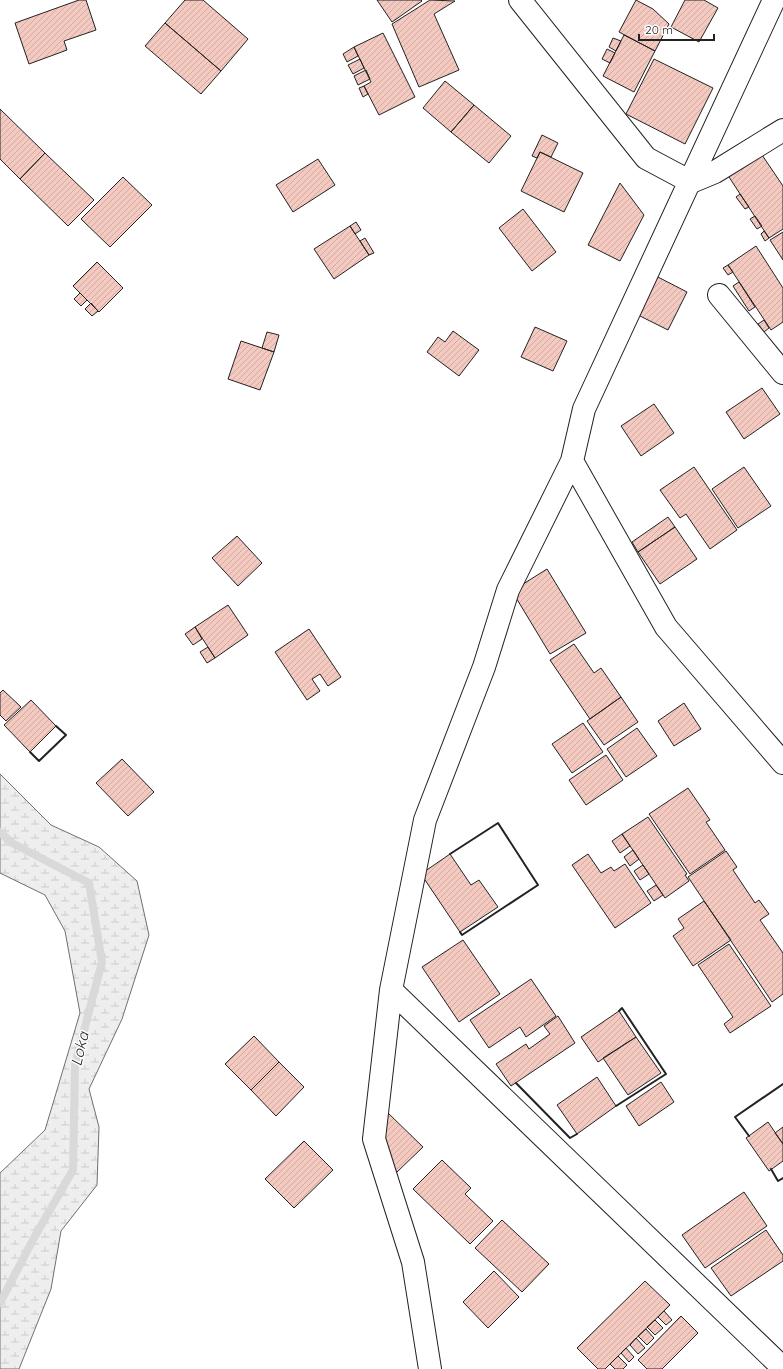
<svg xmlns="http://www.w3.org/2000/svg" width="783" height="1369" viewBox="0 0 783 1369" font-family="Quicksand,sans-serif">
	<defs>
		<pattern id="wetland-marsh" width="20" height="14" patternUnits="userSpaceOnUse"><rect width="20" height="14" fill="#eee"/><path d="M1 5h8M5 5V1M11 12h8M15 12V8" fill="none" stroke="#ccc"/></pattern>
		<pattern id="building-hatch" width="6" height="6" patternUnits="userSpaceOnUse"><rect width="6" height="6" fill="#f3c9c0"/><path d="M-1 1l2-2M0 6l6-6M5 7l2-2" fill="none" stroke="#d0aca5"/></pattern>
	</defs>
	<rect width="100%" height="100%" fill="#fff"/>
	<path fill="url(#wetland-marsh)" stroke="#6f6f6f" d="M0 774 51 825 99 847 137 881 149 935 122 1019 89 1089 99 1127 97 1185 61 1231 51 1289 19 1369H0V1173L45 1130 80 1013 65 931 45 895 0 873Z"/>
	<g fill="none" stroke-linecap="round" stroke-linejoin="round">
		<path stroke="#d9d9d9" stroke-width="8" d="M0 832 12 843 89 883 102 962 75 1065 73 1170 35 1236 0 1303"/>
	</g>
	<path fill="url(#building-hatch)" stroke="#222" d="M79 0H86L96 30 64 41 67 50 29 64 15 23Z
		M185 0H203L248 39 221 71 165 23Z
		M377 0H421L422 1 392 22Z
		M430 0 455 1 434 14 459 70 419 87 392 24Z
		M636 0 653 9 669 24 655 51 619 32Z
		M685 0H704L718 8 699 42 671 27Z
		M165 23 221 71 201 94 145 46Z
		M383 33 415 97 379 115 364 86 371 82 354 47Z
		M624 35 655 51 634 92 603 76Z
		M613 38 621 41 616 51 609 47Z
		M354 47 358 56 347 62 343 54Z
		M607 49 615 53 610 63 602 59Z
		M360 59 364 68 353 74 348 65Z
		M654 59 713 88 685 144 626 114Z
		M366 70 370 79 358 85 354 76Z
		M445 81 474 105 451 132 423 108Z
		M364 86 368 94 363 97 359 88Z
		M474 105 511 136 489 163 451 132Z
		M0 109 45 153 20 179 0 159Z
		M542 135 558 143 551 157 540 152 537 158 532 156Z
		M540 152 583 173 564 212 521 191Z
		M760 152 783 186V229L769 238 727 174Z
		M45 153 94 200 68 226 20 179Z
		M318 159 335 185 293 212 276 185Z
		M123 177 152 205 110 247 81 219Z
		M620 183 644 215 620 261 588 245Z
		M740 194 749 207 745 209 736 197Z
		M523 209 556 252 532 271 499 228Z
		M755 216 762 226 757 229 750 219Z
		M356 222 361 230 355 234 350 226Z
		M350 226 369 255 334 279 314 249Z
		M764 231 769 238 765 241 761 234Z
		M783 232V260L770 240Z
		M365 238 374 253 369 255 360 241Z
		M756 246 783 288V322L771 330 728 265Z
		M97 262 123 288 99 312 73 286Z
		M728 265 733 272 728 275 723 268Z
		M654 275 687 292 668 330 634 313Z
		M739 282 755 307 749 311 733 286Z
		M80 293 87 300 81 306 74 299Z
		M91 303 98 311 92 316 85 309Z
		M764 320 769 328 764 332 758 324Z
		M535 327 567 341 553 371 521 357Z
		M453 331 479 350 459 376 427 352 438 337 445 342Z
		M267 332 279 335 274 352 262 348Z
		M241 341 274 352 260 390 228 379Z
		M762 388 780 414 744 439 726 412Z
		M654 404 674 433 641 456 621 426Z
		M694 467 737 530 710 549 686 514 680 518 660 490Z
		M744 467 771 506 738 528 712 489Z
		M668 517 675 527 638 552 632 542Z
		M675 527 697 559 660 584 638 552Z
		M237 536 262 563 238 586 212 558Z
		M547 569 586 633 550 654 512 591Z
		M228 605 248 635 215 658 195 627Z
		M195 627 202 639 193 645 185 634Z
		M309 629 341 677 328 686 320 674 312 679 320 691 307 700 275 652Z
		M574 644 594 673 601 668 621 697 590 719 550 660Z
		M208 647 215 658 207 663 200 652Z
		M3 690 21 707 6 721 0 715V693Z
		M621 697 638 722 604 745 587 721Z
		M31 700 56 726 30 752 4 725Z
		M684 703 701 729 674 746 658 721Z
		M583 723 603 752 572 773 552 744Z
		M637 728 657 756 626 777 607 749Z
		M606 755 623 780 586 805 569 780Z
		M122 759 154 792 128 816 96 783Z
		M688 788 710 820 706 822 725 850 690 874 649 814Z
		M648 817 687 874 685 875 689 881 665 898 622 834Z
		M622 834 630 846 620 853 612 841Z
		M633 850 639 859 630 866 624 857Z
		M726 851 737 867 733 870 755 903 759 900 769 914 760 920 783 953V994L772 1002 688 877Z
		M450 854 471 885 479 880 498 907 460 932 421 874Z
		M588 854 601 873 611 867 614 871 625 864 651 903 615 928 572 865Z
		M643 865 649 874 640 880 634 871Z
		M656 885 663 895 654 901 647 891Z
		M704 901 731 940 693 966 673 936 684 928 678 919Z
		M463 940 500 994 459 1022 422 967Z
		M729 944 771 1006 730 1033 724 1024 733 1017 698 965Z
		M531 979 556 1016 526 1037 520 1027 489 1048 470 1020Z
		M619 1011 636 1037 598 1062 581 1037Z
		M558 1016 575 1043 511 1086 496 1064 526 1044 529 1049 550 1034 544 1026Z
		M254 1036 279 1062 251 1090 225 1064Z
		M636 1037 661 1073 628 1095 603 1058Z
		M279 1062 304 1087 276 1116 251 1090Z
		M597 1077 616 1106 577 1134 557 1105Z
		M661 1082 674 1102 639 1126 626 1106Z
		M387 1112 423 1147 397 1172 362 1138Z
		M768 1122 783 1144V1161L769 1171 746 1138Z
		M783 1127V1144L775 1133Z
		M304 1141 333 1170 294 1208 265 1179Z
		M442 1160 471 1188 465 1194 493 1221 470 1244 413 1189Z
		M744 1192 767 1226 705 1268 682 1235Z
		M502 1220 549 1264 522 1292 475 1248Z
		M766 1230 783 1255V1261L731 1296 711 1268Z
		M494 1271 519 1297 488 1328 463 1302Z
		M645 1281 670 1305 605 1369H598L577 1348Z
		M664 1311 672 1320 666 1325 658 1317Z
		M681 1316 698 1333 662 1369H647L638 1360Z
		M655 1320 663 1328 655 1335 647 1327Z
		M646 1329 654 1338 647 1345 638 1336Z
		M636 1338 645 1348 638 1354 630 1345Z
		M626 1348 634 1357 629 1362 621 1353Z
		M618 1356 627 1365 623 1369H615L610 1364Z"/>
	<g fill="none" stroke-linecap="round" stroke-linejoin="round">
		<g stroke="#222" stroke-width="24">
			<path id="minor" d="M520 0 646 158 691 182 715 172 783 130
				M774 0 584 409 572 461 666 627 783 763
				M719 295 783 373
				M391 990 783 1368
				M430 1369 413 1262 374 1139 391 990 425 820 484 667 508 590 572 461"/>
		</g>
		<use href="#minor" stroke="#fff" stroke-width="22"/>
		<path stroke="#222" stroke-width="2" d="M30 752 39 761 66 735 56 726
			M450 854 498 823 538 885 462 935 460 932
			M516 1083 570 1138 577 1134
			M616 1106 666 1074 622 1008 619 1011
			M749 1136 735 1117 783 1084
			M771 1169 778 1181 783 1178"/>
	</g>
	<g text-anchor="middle" stroke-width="3" stroke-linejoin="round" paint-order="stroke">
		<g font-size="15" font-style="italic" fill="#222" stroke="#fff">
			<text transform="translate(80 1049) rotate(-77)" y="5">Loka</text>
		</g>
	</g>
	<path d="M639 34v6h75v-6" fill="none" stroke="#222222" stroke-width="2"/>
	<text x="645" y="34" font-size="12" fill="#222222" stroke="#ffffff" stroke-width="3" paint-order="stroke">20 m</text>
</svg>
